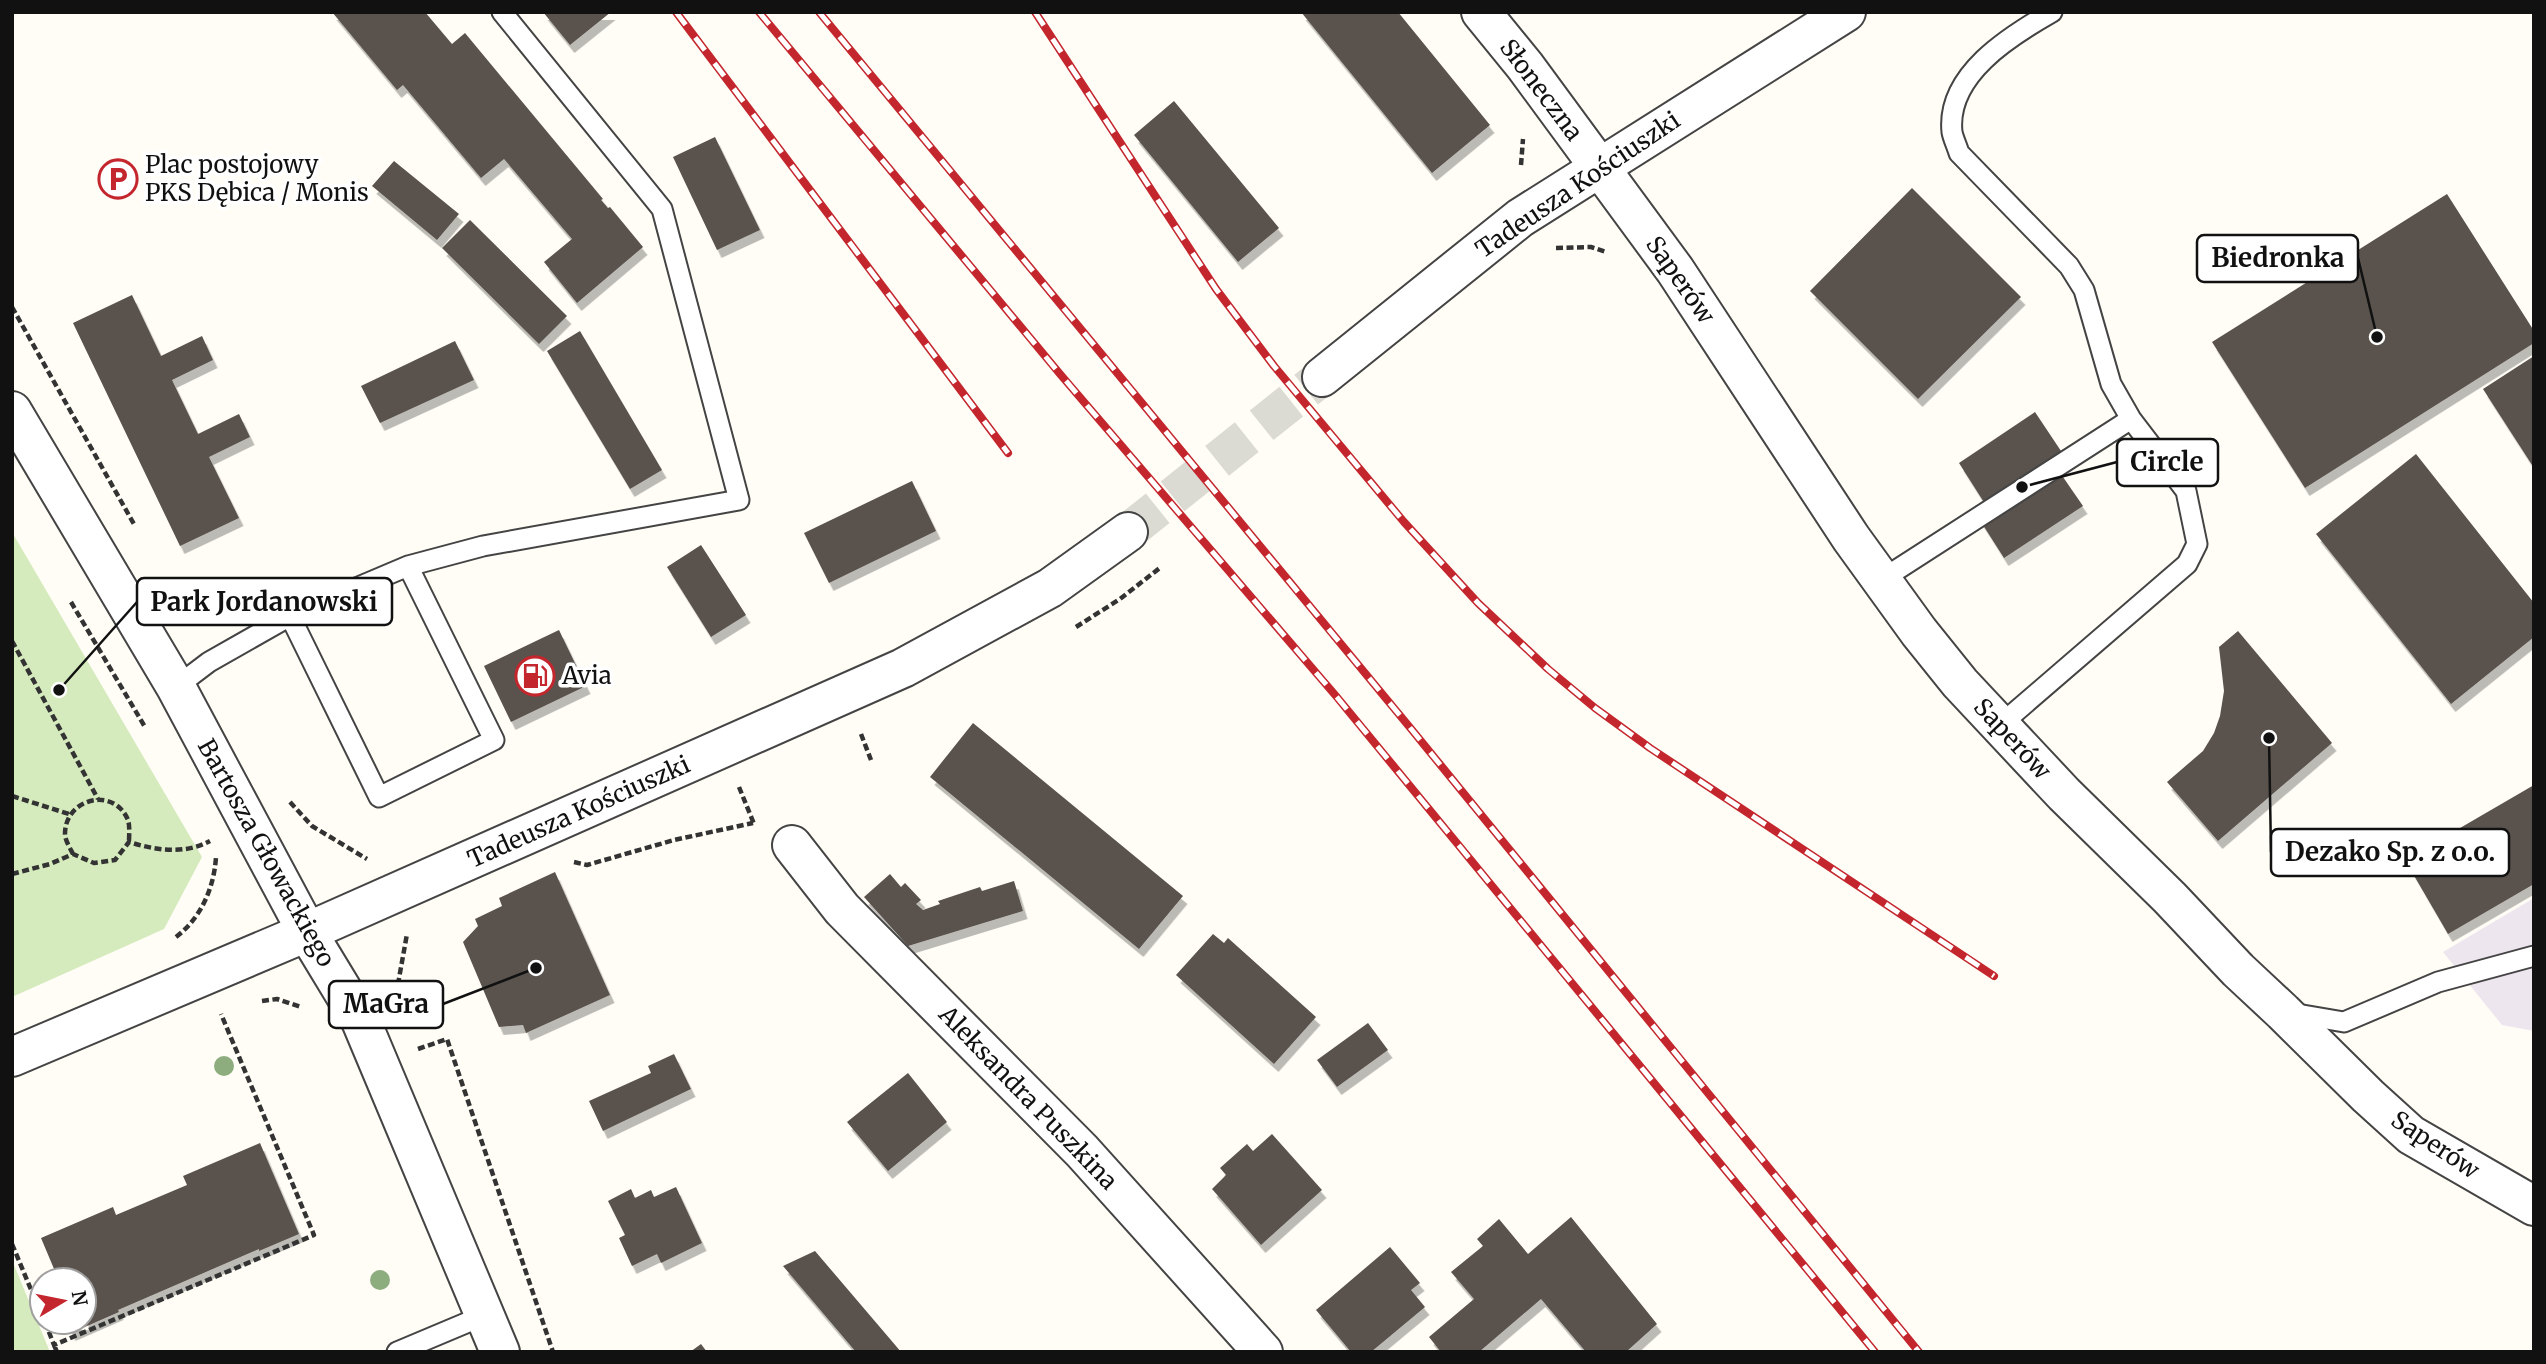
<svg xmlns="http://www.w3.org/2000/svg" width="2546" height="1364" viewBox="0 0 2546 1364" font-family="Merriweather,serif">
	<defs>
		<filter id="shadow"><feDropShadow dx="4.5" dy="8" stdDeviation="0" flood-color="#0004"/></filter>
	</defs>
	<rect width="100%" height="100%" fill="#fffdf5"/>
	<path fill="#eee6ef" d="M2534 898V1031L2502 1025 2443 952Z"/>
	<path fill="#d5ebbd" d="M12 532 202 857 164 929 12 997Z
		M12 1260 50 1352H12Z"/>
	<path fill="#5a524d" filter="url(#shadow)" d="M332 12H425L452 44 465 33 603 199 601 200 608 208 610 207 643 247 577 303 544 262 572 239 504 159 481 178 403 85 397 90Z
		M543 12H611L570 45Z
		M1301 12H1398L1490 125 1432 173Z
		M1174 101 1279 228 1238 262 1134 135Z
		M715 137 760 230 717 250 673 157Z
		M394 161 459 214 437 240 372 186Z
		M1912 188 2021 297 1918 399 1810 291Z
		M2447 194 2534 331V343L2305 488 2212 342Z
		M470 220 567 316 539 344 442 248Z
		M132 295 161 356 202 336 213 360 172 380 198 434 239 414 250 437 209 457 239 518 180 546 73 323Z
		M580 331 662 470 630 489 547 351Z
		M455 341 474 380 380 423 361 386Z
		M2534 356V468L2483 389Z
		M2035 412 2065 457 2054 464 2083 506 2004 558 1976 514 1987 507 1959 463Z
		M2416 454 2534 603V637L2451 704 2316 534Z
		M912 481 936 531 829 583 804 533Z
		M701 545 746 615 711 637 667 567Z
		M559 630 586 686 511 722 484 666Z
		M2238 631 2332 743 2218 841 2167 782 2203 751 2214 733 2220 716 2224 691 2219 647Z
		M973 723 1183 896 1139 949 930 777Z
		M2534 785V884L2448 934 2405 860Z
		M555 872 610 995 526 1033 523 1025 499 1027 463 942 478 926 475 919 502 906 499 898Z
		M890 874 901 887 905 883 921 900 916 904 923 910 940 904 938 901 980 887 982 891 1014 881 1023 911 908 946 864 897Z
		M1213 934 1224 943 1228 938 1316 1017 1274 1064 1176 975Z
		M1368 1023 1388 1050 1337 1087 1317 1060Z
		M674 1054 691 1089 603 1131 589 1101 651 1073 648 1066Z
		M908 1073 947 1122 888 1171 847 1122Z
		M1272 1134 1322 1190 1261 1245 1212 1189 1226 1175 1220 1168 1247 1144 1253 1151Z
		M260 1143 299 1234 259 1251V1249L118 1310 119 1312 71 1333 66 1322H84V1280H47L57 1276 41 1238 113 1207 116 1215 187 1185 183 1176Z
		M676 1187 702 1243 661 1263 657 1254 632 1266 619 1238 625 1235 608 1201 631 1189 635 1198 651 1190 654 1197Z
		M1571 1217 1657 1324 1626 1352H1586L1541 1299 1479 1352H1441L1429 1337 1474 1299 1451 1272 1483 1246 1477 1239 1499 1219 1528 1254Z
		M1390 1247 1420 1283 1411 1290 1425 1307 1371 1352H1351L1316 1310Z
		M815 1251 896 1346 901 1352H856L783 1266Z
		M701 1344 707 1352H690Z"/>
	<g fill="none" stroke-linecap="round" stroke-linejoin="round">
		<path stroke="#dbdad3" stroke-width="38" stroke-dasharray="38 19" stroke-linecap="butt" d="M1128 532 1322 377"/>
		<g stroke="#444" stroke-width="23">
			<path id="service" d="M1881 580 2131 419
				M290 616 379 797 494 740 408 566
				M176 687 209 662 290 616 408 566 483 546 739 500 662 209 502 12
				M1999 726 2187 564 2197 544 2186 491 2131 419 2111 384 2084 290 2069 266 1959 153C1957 146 1953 138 1952 132 1946 75 2010 36 2052 12
				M2291 1013 2344 1022 2438 982 2534 956
				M397 1352 485 1315"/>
		</g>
		<g stroke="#444" stroke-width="42">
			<path id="minor" d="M1481 12 1525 66 1675 270 1851 538 1919 632 1960 683 2064 794 2170 898 2238 970 2283 1012 2368 1096 2411 1135 2534 1206
				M792 845 842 909 1082 1151 1263 1352
				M307 932 361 1021 500 1352"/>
		</g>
		<g stroke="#444" stroke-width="42">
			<path id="tertiary" d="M1322 377 1520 218 1846 12
				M12 411 176 687 307 932
				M12 1057 307 932 903 668 1050 588 1128 532"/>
		</g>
		<path stroke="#333" stroke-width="4.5" stroke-dasharray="7 3.5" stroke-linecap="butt" d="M1521 165 1523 139
			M1556 248 1591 247 1606 252
			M12 307 135 526
			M71 602 145 727
			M1076 627 1120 599 1161 567
			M12 641 98 799
			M861 734 871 760
			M739 787 754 824
			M12 796 69 814
			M290 802 312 826 367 859
			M73 854C70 848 65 840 65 834 65 798 114 786 128 820 130 826 129 836 129 842
			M574 862 587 865 674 840 753 823
			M12 874 50 864 73 854 94 863 115 860 129 842C155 850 184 855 210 841
			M176 937C201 918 214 888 216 857
			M396 995 407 934
			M262 1001 277 999 301 1007
			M418 1049 447 1039 553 1352
			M12 1244 42 1316
			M45 1322 54 1345 314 1235 221 1014
			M54 1345 57 1352"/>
		<use href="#service" stroke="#fff" stroke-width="19"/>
		<use href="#minor" stroke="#fff" stroke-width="38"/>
		<use href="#tertiary" stroke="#fff" stroke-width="38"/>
		<g stroke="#c4262e" stroke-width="8">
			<path id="rail" d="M676 12 1008 453
				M759 12 1060 374 1336 696 1875 1352
				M819 12 1412 730 1919 1352
				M1035 12 1216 289 1274 366 1404 522 1478 603 1548 669 1595 708 1650 748 1994 976"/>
		</g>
		<use href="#rail" stroke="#fff" stroke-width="5" stroke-dasharray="16" stroke-linecap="butt"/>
	</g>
	<g fill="#8dad7f">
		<circle cx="224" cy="1066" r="10"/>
		<circle cx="380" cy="1280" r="10"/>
	</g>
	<defs>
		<g id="parking-ring" transform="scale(2.0125)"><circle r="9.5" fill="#fff" stroke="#c4262e" stroke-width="1.5"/><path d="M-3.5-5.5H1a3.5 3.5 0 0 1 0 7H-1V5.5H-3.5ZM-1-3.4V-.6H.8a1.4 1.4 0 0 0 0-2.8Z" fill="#c4262e"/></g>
		<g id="fuel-ring" transform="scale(2.0125)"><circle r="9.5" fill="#fff" stroke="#c4262e" stroke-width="1.5"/><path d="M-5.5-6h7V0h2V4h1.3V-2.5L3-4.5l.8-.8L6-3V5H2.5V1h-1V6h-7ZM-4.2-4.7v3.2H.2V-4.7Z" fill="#c4262e"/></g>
	</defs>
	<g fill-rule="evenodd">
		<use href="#parking-ring" x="118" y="179"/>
		<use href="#fuel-ring" x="535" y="676"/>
	</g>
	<g text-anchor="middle" stroke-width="7" stroke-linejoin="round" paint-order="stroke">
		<g font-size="24" fill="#111" stroke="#fff">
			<text transform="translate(1541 90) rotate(53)" y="8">Słoneczna</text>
			<text transform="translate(1578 185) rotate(-34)" y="8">Tadeusza Kościuszki</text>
			<text transform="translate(1680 280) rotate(55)" y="8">Saperów</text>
			<text transform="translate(2012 739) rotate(47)" y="8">Saperów</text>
			<text transform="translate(579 812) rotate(-24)" y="8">Tadeusza Kościuszki</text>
			<text transform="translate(266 853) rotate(61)" y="8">Bartosza Głowackiego</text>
			<text transform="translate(1028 1098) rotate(46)" y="8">Aleksandra Puszkina</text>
			<text transform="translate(2435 1145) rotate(34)" y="8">Saperów</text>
		</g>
		<g font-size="24" fill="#111" stroke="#fff" text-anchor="start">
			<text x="145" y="173">Plac postojowy<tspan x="145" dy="28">PKS Dębica / Monis</tspan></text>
			<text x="562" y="684">Avia</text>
		</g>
	</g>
	<path fill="none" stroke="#111" stroke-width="2.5" d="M2377 337L2358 258M2022 487L2117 462M59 690L137 602M2269 738L2271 852M536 968L443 1004"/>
	<g fill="#111" stroke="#fff" stroke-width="2.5">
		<circle cx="2377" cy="337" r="7"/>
		<circle cx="2022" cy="487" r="7"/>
		<circle cx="59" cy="690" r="7"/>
		<circle cx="2269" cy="738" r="7"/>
		<circle cx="536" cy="968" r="7"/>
	</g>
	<g fill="#fff" stroke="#111" stroke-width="2.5">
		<rect x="2197" y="235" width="161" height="47" rx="7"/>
		<rect x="2117" y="439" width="101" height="47" rx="7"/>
		<rect x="137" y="578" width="255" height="47" rx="7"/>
		<rect x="2271" y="829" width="238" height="47" rx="7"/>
		<rect x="329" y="981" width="114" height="47" rx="7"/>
	</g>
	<g font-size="26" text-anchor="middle" font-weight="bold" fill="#111">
		<text x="2278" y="267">Biedronka</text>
		<text x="2167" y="471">Circle</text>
		<text x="264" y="611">Park Jordanowski</text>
		<text x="2390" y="861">Dezako Sp. z o.o.</text>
		<text x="386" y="1013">MaGra</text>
	</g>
	<rect width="2546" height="1364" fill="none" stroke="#111111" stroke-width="28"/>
	<g transform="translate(63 1301) rotate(80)"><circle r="33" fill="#ffffff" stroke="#a0a0a0" stroke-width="2"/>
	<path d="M0-5L12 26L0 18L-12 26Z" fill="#c4262e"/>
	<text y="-10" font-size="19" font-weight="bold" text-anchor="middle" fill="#111111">N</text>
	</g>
</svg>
